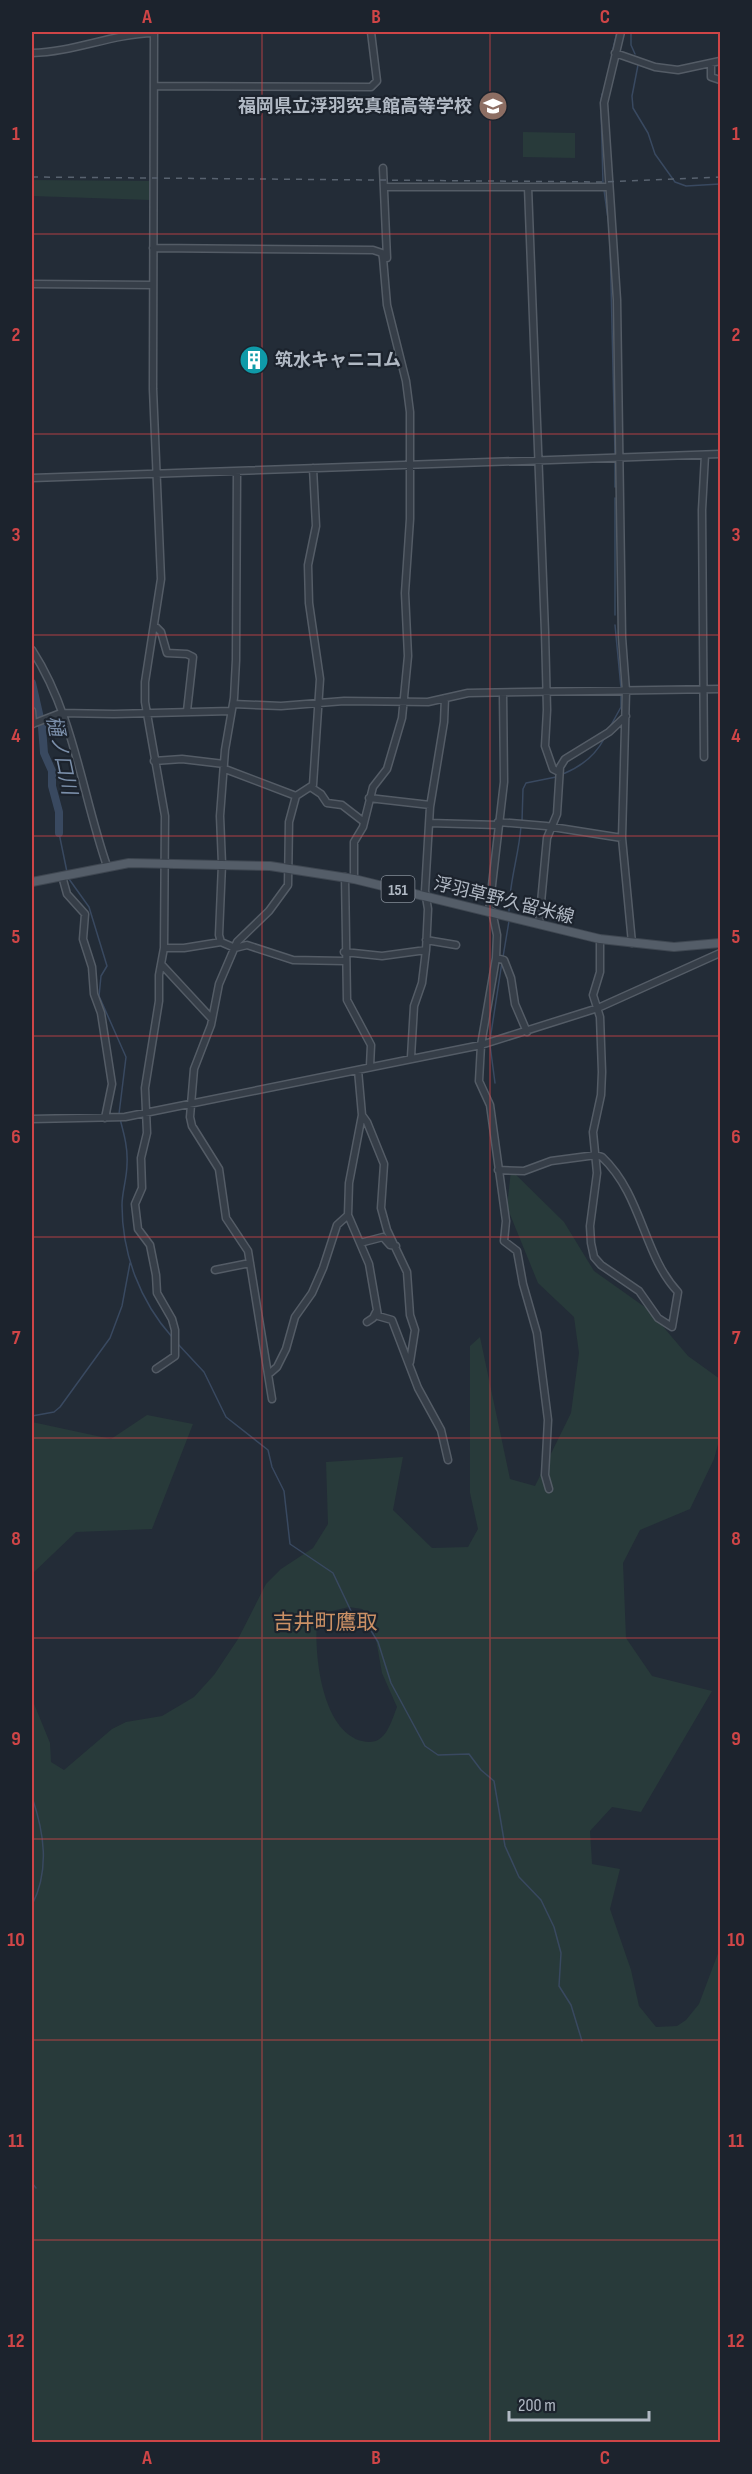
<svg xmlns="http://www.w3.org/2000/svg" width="752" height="2474" viewBox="0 0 752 2474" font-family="'Sofia Sans Condensed','Noto Sans JP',sans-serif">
	<rect width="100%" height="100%" fill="#232c37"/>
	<path fill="#283a3a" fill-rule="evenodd" d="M523 132 575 133V158L523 157Z
		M32 180 151 181V200L32 196Z
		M511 1170 564 1222 594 1271 649 1310 688 1356 720 1379V1437L714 1459 690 1509 640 1530 623 1563 626 1638 652 1676 712 1691 641 1812 612 1807 590 1831 592 1864 620 1869 610 1909 631 1970 639 2006 656 2027 677 2026 686 2020 699 2004 720 1948V2442H32V1699L50 1743 51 1762 64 1770 112 1729 126 1722 162 1716 194 1697 214 1675 238 1639 266 1584 281 1569 313 1548 328 1524 326 1462 403 1457 393 1510 432 1548 468 1547 478 1529 470 1493V1346L480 1337 510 1479 535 1486 571 1413 579 1353 574 1317 538 1283 507 1207ZM349 1607 362 1609 372 1617 382 1673 397 1707C390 1725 385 1747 362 1741 322 1731 314 1655 317 1621L328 1612Z
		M147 1415 193 1424 152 1529 76 1532 32 1574V1422L111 1439Z"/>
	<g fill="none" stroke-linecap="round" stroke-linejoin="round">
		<path stroke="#394960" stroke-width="1.5" d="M631 32V45L635 54
			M613 49 617 32
			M638 65 632 96 633 108 648 133 655 154 675 182 686 186 720 184
			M601 102 602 94
			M601 107 603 184
			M604 190 609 226
			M610 240 615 454
			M615 487V462
			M615 498V615
			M615 625 621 688
			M610 727 621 707V693
			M563 774C580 767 595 756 604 739
			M522 821 523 789 526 783 556 777
			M59 833 67 872
			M69 879 89 907 107 966 101 976 99 996 126 1057 119 1114
			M509 911C509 882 519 855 521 826
			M503 957 509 921
			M490 1040 502 962
			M490 1045 495 1083
			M120 1119C124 1134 128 1148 127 1164 127 1178 122 1192 122 1205 122 1254 140 1301 172 1337
			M177 1343 204 1372 226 1417 268 1450 272 1467 284 1491 290 1544 333 1573 351 1611 354 1616 364 1619 378 1642 391 1683 425 1746 438 1755 469 1754 481 1770 494 1781 505 1846 519 1877 541 1900 554 1927 561 1953 559 1986 571 2005 582 2041
			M32 1416 54 1412 60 1407 110 1338 122 1306 130 1263
			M32 1797C44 1832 50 1870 32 1905
			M32 2070V2100
			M32 2183 36 2188"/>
		<path stroke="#394960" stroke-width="8" d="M32 683 42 727 44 753 52 771V786L59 812V833"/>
		<g stroke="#545c66" stroke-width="9">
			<path id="minor" d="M154 32 153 389 161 579 145 682V702L165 816 164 948 159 975V1001L145 1088 147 1133 141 1158 142 1188 135 1204 138 1229 150 1245 156 1275 157 1293 172 1319 175 1330V1356L156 1369
				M621 32 604 103 617 300 622 637 626 691 622 838 632 943
				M32 53C74 52 111 34 154 33
				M615 53 655 67 678 70 720 61
				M711 63V77L720 80
				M154 86 371 87 377 81 371 32
				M384 187H609
				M528 187 545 632 547 710 545 746 553 769 559 772
				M153 248 373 250 382 253 383 258
				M32 284 153 285
				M237 471 236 660 234 698 225 750 220 816 222 864 219 935 221 942 235 948 247 945 293 960 344 961
				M32 478 720 454
				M156 627 161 632 167 653 187 654 193 657 187 711
				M32 650C74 715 82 794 107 866
				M233 704 281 706 344 701 428 702 468 693 720 689
				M32 711 33 724
				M35 723 61 713 114 714 231 711
				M704 757 702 510 705 455
				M154 761 182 759 224 764
				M225 769 296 796
				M312 788 321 794 327 803 342 805 364 822
				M369 798 430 805
				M498 822 546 826 622 838
				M429 823 498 825
				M62 876 67 894 85 914 83 939 92 967 94 994 101 1013 112 1084 105 1118
				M345 877 347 1000 371 1045 370 1066
				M354 879V842L363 827 373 787 387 769 402 718 408 656 405 593 410 519V412L406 381 387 305 383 258H387L383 168
				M489 911 504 782 503 693
				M492 911 497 935 496 958 481 1045 479 1081 490 1105 506 1221 504 1241 517 1251 523 1284 537 1333 548 1420 545 1475 549 1489
				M539 924 547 838 557 814 560 767 565 759 609 732 626 716
				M426 940 456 945
				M164 948H184L221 942
				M344 952 382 956 426 950
				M496 958 504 960 511 978 515 1004 527 1032
				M162 965 212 1019
				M411 1057 414 1006 422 983 426 950 428 909 425 891 430 807 444 722 445 698
				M358 1070 362 1115 349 1183 348 1215 369 1264 378 1316 392 1320 418 1388 441 1430 448 1460
				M362 1115 367 1122 384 1164 381 1208 387 1230 407 1272 410 1315 415 1330 410 1362
				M32 1119 125 1117 481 1045 598 1008 720 953
				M498 1170 524 1171 551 1161 596 1155 602 1157C643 1196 643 1255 678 1292L672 1327 658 1318 639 1291 601 1265 594 1257 591 1243 590 1226 597 1173 593 1132 601 1095 602 1072 600 1017 593 995 600 972V939
				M360 1243 383 1237 390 1245 396 1246
				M215 1270 250 1263
				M367 1322 373 1318 376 1312
				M270 1373 277 1367 286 1349 295 1317 312 1293 323 1268 337 1225 348 1215
				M272 1399 248 1251 226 1218 219 1169 192 1126 190 1117 194 1069 211 1025 219 984 237 942 269 911 288 885 289 822 296 796 313 785 320 679 309 603 308 565 316 526 313 468"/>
		</g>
		<g stroke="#3f4751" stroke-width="10">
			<path id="major" d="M32 882 129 863 270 866 354 879 600 939 674 947 720 943"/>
		</g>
		<use href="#minor" stroke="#363e48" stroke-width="6"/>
		<use href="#major" stroke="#545d68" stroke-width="8"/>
		<path stroke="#58626f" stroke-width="1.5" stroke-dasharray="6 6" stroke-linecap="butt" d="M32 177 602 182 720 177"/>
	</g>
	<path fill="none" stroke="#cf4547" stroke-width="1.5" stroke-opacity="0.55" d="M262 32V2442M490 32V2442M32 234H720M32 434H720M32 635H720M32 836H720M32 1036H720M32 1237H720M32 1438H720M32 1638H720M32 1839H720M32 2040H720M32 2240H720"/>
	<defs>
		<g id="school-disc" transform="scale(1.5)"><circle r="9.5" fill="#8d6e63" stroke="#1c232d"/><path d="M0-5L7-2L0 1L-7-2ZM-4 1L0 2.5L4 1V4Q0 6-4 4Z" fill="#fff"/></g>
		<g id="building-disc" transform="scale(1.5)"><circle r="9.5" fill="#0f9aa8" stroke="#1c232d"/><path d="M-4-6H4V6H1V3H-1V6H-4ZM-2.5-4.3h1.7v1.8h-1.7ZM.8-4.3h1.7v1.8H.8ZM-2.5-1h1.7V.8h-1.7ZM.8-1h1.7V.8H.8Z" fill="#fff"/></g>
	</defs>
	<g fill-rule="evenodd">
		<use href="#school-disc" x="493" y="106"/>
		<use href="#building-disc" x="254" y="360"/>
	</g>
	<g text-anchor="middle" stroke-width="4.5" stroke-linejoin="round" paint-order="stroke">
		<rect fill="#1c232d" stroke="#848c97" stroke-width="1.5" x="381.5" y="876" width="33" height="26" rx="4.5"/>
		<g font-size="16" font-weight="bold" fill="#b1b9c4">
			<text x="398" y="895">151</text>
		</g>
		<g font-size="18" font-weight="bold" fill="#b1b9c4" stroke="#1c232d" text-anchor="end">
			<text x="472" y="112">福岡県立浮羽究真館高等学校</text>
			<text x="275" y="366" text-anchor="start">筑水キャニコム</text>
		</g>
		<g font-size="18" fill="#b1b9c4" stroke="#1c232d">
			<text transform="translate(504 900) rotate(14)" y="6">浮羽草野久留米線</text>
		</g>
		<g font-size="20" font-style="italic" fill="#7b8faa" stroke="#1c232d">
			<text transform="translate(62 755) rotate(78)" y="7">樋ノ口川</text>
		</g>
		<g font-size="21" fill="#cb9065" stroke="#1c232d">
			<text x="325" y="1629">吉井町鷹取</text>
		</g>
	</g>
	<rect width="752" height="2474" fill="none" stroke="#1c232d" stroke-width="66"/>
	<path d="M509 2411v9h140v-9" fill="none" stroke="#b1b9c4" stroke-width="3"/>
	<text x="518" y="2411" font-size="18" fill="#b1b9c4" stroke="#1c232d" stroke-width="4.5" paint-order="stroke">200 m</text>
	<rect x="33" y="33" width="686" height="2408" fill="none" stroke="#cf4547" stroke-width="2"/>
	<g font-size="20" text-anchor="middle" font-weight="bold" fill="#cf4547">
		<text x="147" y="23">A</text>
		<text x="376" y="23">B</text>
		<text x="605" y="23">C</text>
		<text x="16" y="140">1</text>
		<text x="736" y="140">1</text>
		<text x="16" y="341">2</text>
		<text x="736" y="341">2</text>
		<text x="16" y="541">3</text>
		<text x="736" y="541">3</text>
		<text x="16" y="742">4</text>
		<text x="736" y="742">4</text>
		<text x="16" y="943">5</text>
		<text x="736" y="943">5</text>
		<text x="16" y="1143">6</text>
		<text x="736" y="1143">6</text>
		<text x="16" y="1344">7</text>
		<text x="736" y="1344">7</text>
		<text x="16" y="1545">8</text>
		<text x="736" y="1545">8</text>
		<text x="16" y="1745">9</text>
		<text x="736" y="1745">9</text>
		<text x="16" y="1946">10</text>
		<text x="736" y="1946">10</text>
		<text x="16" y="2147">11</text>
		<text x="736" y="2147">11</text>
		<text x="16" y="2347">12</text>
		<text x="736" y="2347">12</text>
		<text x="147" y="2464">A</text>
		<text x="376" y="2464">B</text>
		<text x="605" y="2464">C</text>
	</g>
</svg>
